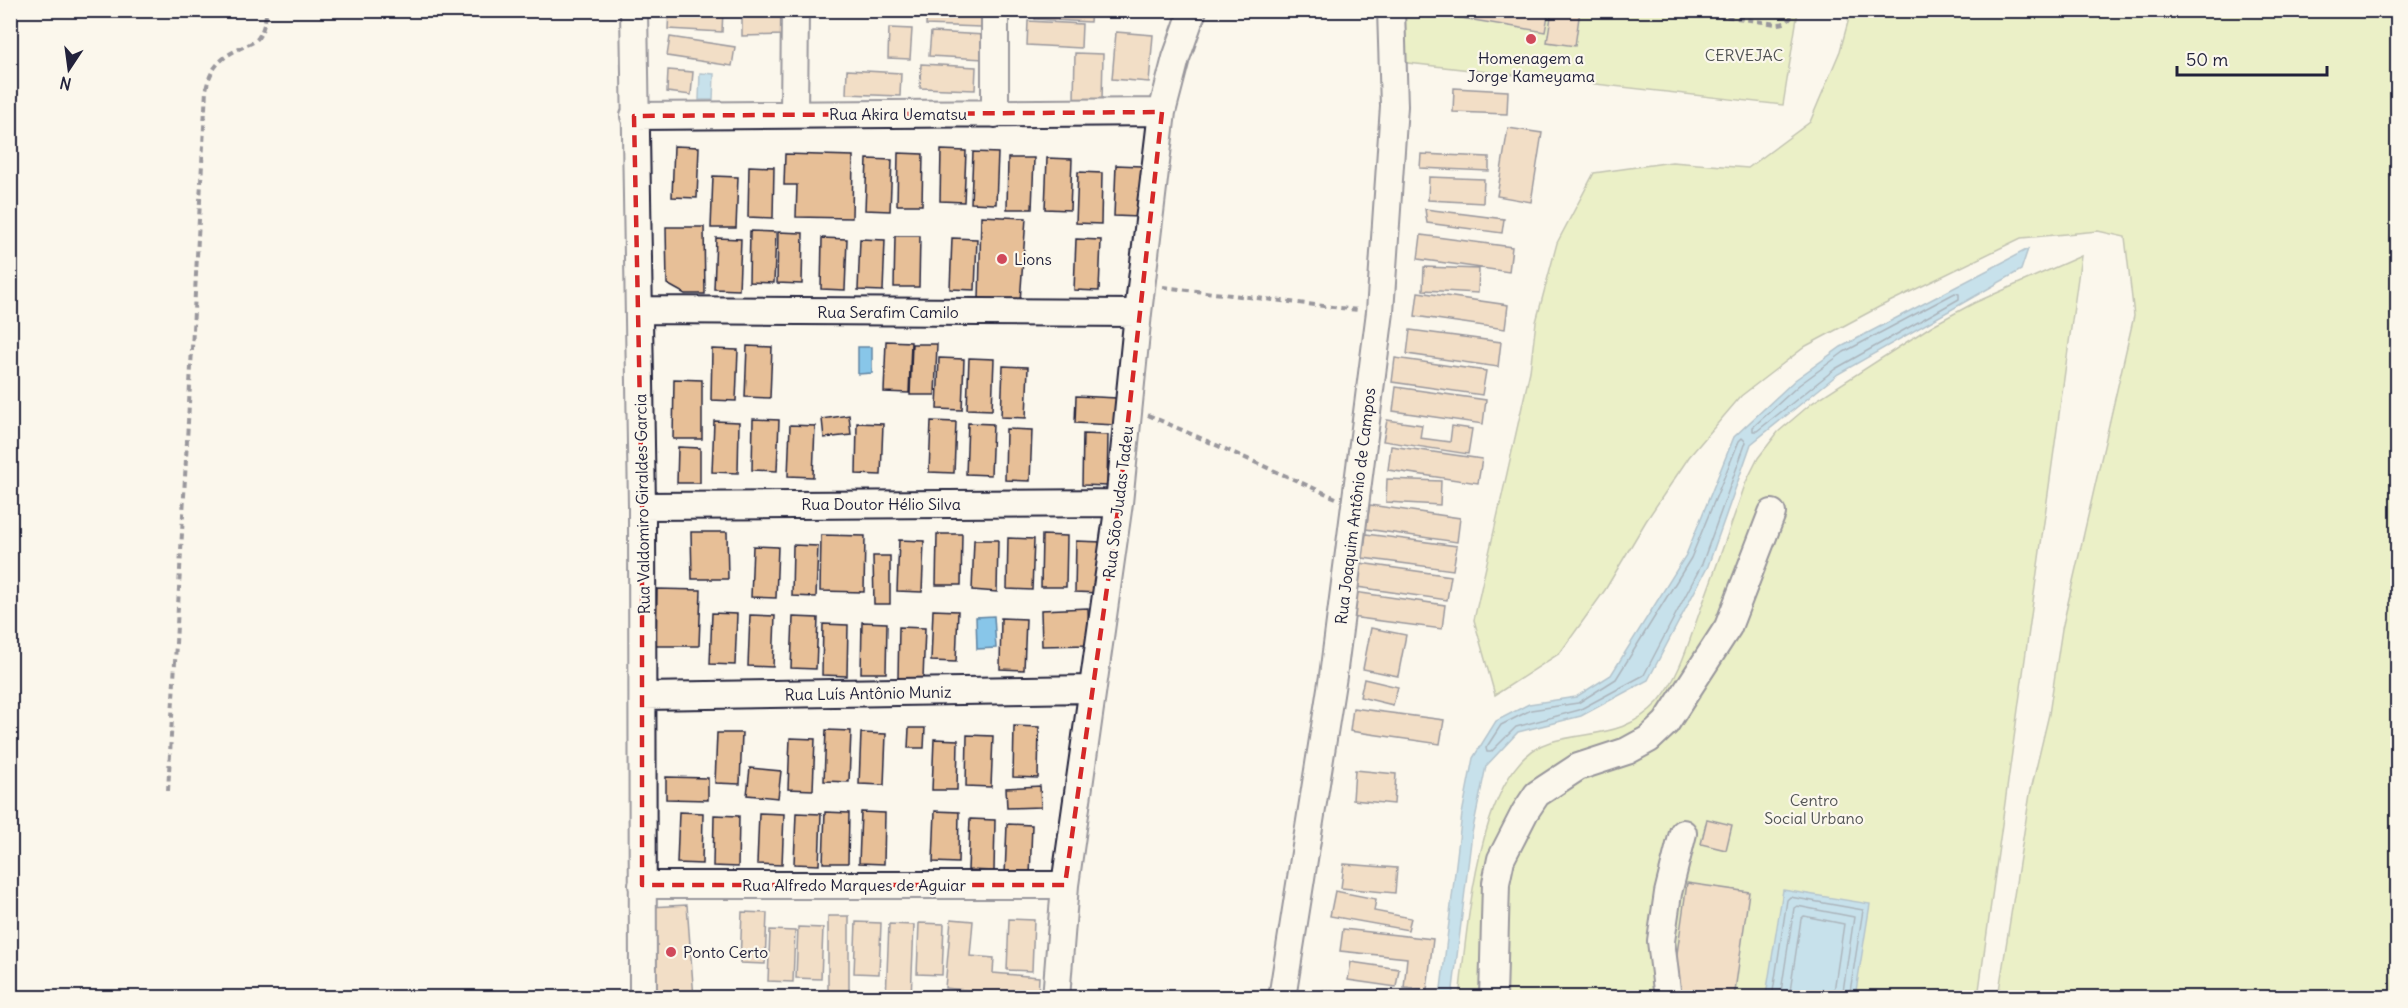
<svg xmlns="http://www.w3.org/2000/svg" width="2408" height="1008" viewBox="0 0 2408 1008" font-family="Delius,sans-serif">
	<rect width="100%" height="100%" fill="#fbf7ec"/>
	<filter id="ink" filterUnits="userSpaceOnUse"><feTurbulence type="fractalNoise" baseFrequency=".0167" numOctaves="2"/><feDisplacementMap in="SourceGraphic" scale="12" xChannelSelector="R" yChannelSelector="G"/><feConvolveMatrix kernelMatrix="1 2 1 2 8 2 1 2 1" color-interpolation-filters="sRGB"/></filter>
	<g filter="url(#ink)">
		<path fill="#d8e69a" stroke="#7d846a" stroke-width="1.5" d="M1397 11H1798L1783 105 1399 62Z
			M1851 11H2397V997H1998L2030 794 2049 714 2062 629 2134 316 2125 237 2098 231 2021 238 1879 307 1806 346 1741 396 1689 457 1646 521 1605 590 1560 653 1495 695 1474 620 1530 371 1536 322 1557 243 1594 173 1672 162 1748 168 1810 122 1840 51Z
			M2081 256 1978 997 1459 998C1467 934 1477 763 1550 742 1592 730 1624 738 1658 702 1680 677 1689 641 1700 611 1716 568 1731 525 1746 482L1758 458 1778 432 1812 403 1933 325 1974 303Z"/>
		<path fill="#88c6e9" stroke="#5f84a3" stroke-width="1.5" d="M700 73 714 74 713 100H699Z
			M2028 249 2021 270 1838 374 1751 444 1708 566 1648 680 1581 716 1518 732 1486 766 1472 833 1452 997H1440L1462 814 1473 758 1496 721 1529 704 1576 697 1611 675 1686 555 1734 437 1795 380 1841 347Z
			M858 347H872V373L858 374Z
			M994 616 996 648 977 649 976 617Z
			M1783 890 1870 904 1855 997 1783 998 1766 995Z"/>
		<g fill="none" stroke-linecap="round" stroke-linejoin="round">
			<path stroke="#4b6481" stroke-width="1.5" d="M1955 293 1959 294V299L1835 369 1757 431H1753V427L1799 385 1844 352Z
				M1742 438 1746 442 1702 564 1644 675 1579 710 1516 727 1491 752H1487L1486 748 1501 725 1531 710 1578 703 1616 679 1691 558 1739 441Z
				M1772 998 1787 900 1790 897 1863 910 1849 998
				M1780 998 1794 908 1797 906 1854 917 1842 998
				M1789 998 1801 919 1804 916 1844 924 1833 998"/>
		</g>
		<path fill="#e7bf97" stroke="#22223b" stroke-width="1.5" d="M669 10H723L722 32 668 29Z
			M742 10H784L785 35 742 36Z
			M848 10H902V15L848 12Z
			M927 10H981V27L926 25Z
			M1036 10H1091L1090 22 1035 19Z
			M1107 10H1182V14L1107 12Z
			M1414 10H1549L1545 32Z
			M1552 10H1580L1575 46 1547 42Z
			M1028 21 1082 24 1081 48 1027 45Z
			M889 28 912 29 910 59 888 58Z
			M931 32 985 35 984 59 929 56Z
			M1116 32 1153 35 1149 82 1112 79Z
			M670 37 735 47 732 66 667 56Z
			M1075 53 1103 54 1102 101 1074 100Z
			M921 64 976 67 975 90 920 88Z
			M668 70 693 72 691 95 667 92Z
			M847 70 901 73 900 96 846 94Z
			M1454 88 1508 91 1507 114 1453 112Z
			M1508 128 1542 133 1531 202 1497 196Z
			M674 146 699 147 697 198 672 197Z
			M941 150 966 151 964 202 940 201Z
			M973 152 998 153 996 204 971 203Z
			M898 153 923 154 922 205H897Z
			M785 154 853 156 852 218 796 217 797 185H784Z
			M1421 154 1489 157V171L1420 168Z
			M1008 158H1034L1032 209H1007Z
			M1047 158 1072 159 1070 210 1045 209Z
			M867 159 892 160 890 211 865 210Z
			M1116 165 1141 166 1139 217 1114 216Z
			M749 166 774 167 773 218 748 217Z
			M1078 172 1102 173 1101 224 1076 223Z
			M713 176 738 177 736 228H711Z
			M1429 177 1484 179 1483 203 1428 200Z
			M1425 209 1504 219 1502 233 1427 223Z
			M981 216 1026 218 1020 302 979 300Z
			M666 227H704L705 294H685L667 284Z
			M750 231 776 232 774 283 749 282Z
			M778 232 803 233 802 284 777 283Z
			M1421 235 1512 247 1509 272 1418 259Z
			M895 236H920L919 287H894Z
			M716 238 741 239 739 290 714 289Z
			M822 238 847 239 845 290 821 289Z
			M952 238 977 239 975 290 950 289Z
			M860 239 885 240 883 291 858 290Z
			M1076 239 1101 240 1099 291 1074 290Z
			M1424 267 1479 269 1478 293 1423 290Z
			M1418 292 1508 305 1505 329 1415 316Z
			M1410 330 1501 342 1498 367 1407 354Z
			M886 341 911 342 909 393 884 392Z
			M912 344H937L935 395H910Z
			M747 346 772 347 770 398 745 397Z
			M712 349 738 350 736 401 711 400Z
			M939 358 964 359 962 410 937 409Z
			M969 358 994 359 992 410 967 409Z
			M1395 358 1486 371 1482 395 1392 382Z
			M1003 366 1028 367 1026 418 1001 417Z
			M674 379 702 380V439H673Z
			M1396 387 1486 400 1483 424 1393 411Z
			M1076 396 1117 398 1116 425 1075 423Z
			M849 415 851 435 824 438 822 419Z
			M753 419 779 420 777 471 752 470Z
			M1387 420 1422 425 1420 438 1450 442 1452 426 1472 429 1468 454 1383 441Z
			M714 421 739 422 738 473 712 472Z
			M931 421 956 422 954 473 929 472Z
			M857 423 883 424 881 475 856 474Z
			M968 423 993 424 991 475 966 474Z
			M790 425 815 426 813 477 788 476Z
			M1006 429 1032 430 1030 481 1005 480Z
			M1083 434 1108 435 1107 486 1082 485Z
			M1391 446 1482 459 1478 483 1388 470Z
			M678 447 700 448V483H677Z
			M1387 479 1441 481 1440 505 1386 502Z
			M1370 505 1460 518 1457 542 1366 529Z
			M691 532H727L728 579H692Z
			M937 534H962L961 585H936Z
			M1366 534 1457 546 1453 570 1363 558Z
			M821 535 865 536 864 592 820 591Z
			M1042 535 1067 536 1066 587H1041Z
			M1008 538 1034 539 1032 590 1007 589Z
			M899 540 924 541 922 592 897 591Z
			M974 540H998L997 592 972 590Z
			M1076 541 1102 542 1100 593 1075 592Z
			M793 545 818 546 816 597 792 596Z
			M753 546 778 547 776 598 751 597Z
			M873 556H890V604H874Z
			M1360 563 1451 576 1447 600 1357 587Z
			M657 589 701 590 699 646H656Z
			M1354 592 1445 605 1442 629 1351 617Z
			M1088 608 1089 645 1042 646 1041 610Z
			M933 610 958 611 956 662 931 661Z
			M712 613 737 614 735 665 710 664Z
			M750 615 775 616 773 667 748 666Z
			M793 617 818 618 816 669 791 668Z
			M1001 618 1026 619 1024 670 1000 669Z
			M862 622 887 623 886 673H861Z
			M823 624 848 625 847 676 822 675Z
			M899 627 925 628 923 679 898 678Z
			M1371 628 1406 635 1398 676 1363 669Z
			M1364 679 1398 687 1393 705 1360 697Z
			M1353 708 1444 720 1440 744 1350 731Z
			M1014 726 1039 727 1038 778 1013 777Z
			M909 728H925L924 748H908Z
			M826 730 851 731 849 782 824 781Z
			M717 733H742L740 784 715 783Z
			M861 733 886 734 884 785 859 784Z
			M967 735 993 736 991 787 966 786Z
			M790 738 815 739 813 790 788 789Z
			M934 739 958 740 957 790H932Z
			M750 768 781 771 778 798 747 795Z
			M1355 770 1396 774 1394 804 1353 800Z
			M666 777 708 778V800L666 799Z
			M1040 786 1041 807 1007 808 1006 788Z
			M935 811 959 812 958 863 933 862Z
			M679 812 703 813 702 864 677 863Z
			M825 812 849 813 848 863H823Z
			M861 812 885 813 884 864 859 863Z
			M759 813 784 814 782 865 757 864Z
			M796 813 821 814 819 865 794 864Z
			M714 815 739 816 738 867 713 866Z
			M970 819 995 820 994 871 968 870Z
			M1707 819 1732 825 1726 850 1701 844Z
			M1007 824 1032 825 1030 876 1005 875Z
			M1344 864 1397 868 1395 893 1341 888Z
			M1687 883 1749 892 1734 998 1672 989Z
			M1335 891 1376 899 1374 911 1411 918 1408 930 1330 916Z
			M687 905 694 998H656L649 907Z
			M742 912 767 913 765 964 740 963Z
			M828 916H849V994H828Z
			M951 919 973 921 970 956 994 958 993 973 1039 977 1038 997 945 988Z
			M1009 919 1034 920 1032 971 1007 970Z
			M856 922 881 923 879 974 854 973Z
			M919 923 944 924 942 975 917 974Z
			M889 924 914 925 911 998H886Z
			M798 927 823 928 821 979 796 978Z
			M1343 929 1433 939 1427 990 1404 988 1407 958 1340 951Z
			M770 930 795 931 793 982 768 981Z
			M1351 962 1399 969 1396 987 1348 980Z
			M1323 990 1378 998H1322Z"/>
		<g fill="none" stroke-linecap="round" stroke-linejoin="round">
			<g stroke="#22223b" stroke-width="30">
				<path id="minor" d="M634 10 642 506 643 998
					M995 10V114
					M794 114 795 10
					M634 116 1162 112
					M639 310 1138 313
					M642 506 1119 503
					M644 696 1092 689
					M642 885H1065
					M1056 998 1065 885 1119 503 1138 313 1162 112 1176 58 1193 10
					M1282 998 1333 676 1380 312 1394 106 1391 10
					M1493 998 1496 883 1501 859 1525 812 1537 794 1578 767 1627 751 1649 739 1666 723 1728 627 1772 513
					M1668 998 1661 941 1668 893 1683 833"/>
			</g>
			<path stroke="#22223b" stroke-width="4" stroke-dasharray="6 4.5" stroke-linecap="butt" d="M1685 10 1776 24C1786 24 1791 21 1793 10
				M1163 287 1358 310
				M1148 415 1336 498
				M168 791 206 90C210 68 221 57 241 48 247 45 254 43 258 38 264 30 265 20 267 10"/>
			<use href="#minor" stroke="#fbf7ec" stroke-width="26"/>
		</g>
	</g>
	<path d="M0 0H2408V1008H0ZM1162 112 1119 503 1065 885H642V506L634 116Z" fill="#fbf7ec" fill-opacity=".55" fill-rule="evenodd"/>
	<path fill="none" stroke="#d62828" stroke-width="4.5" stroke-dasharray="12 8" stroke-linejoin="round" d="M1162 112 1119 503 1065 885H642V506L634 116Z"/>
	<g fill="#d1495b" stroke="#fbf7ec" stroke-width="2">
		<circle cx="1531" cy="39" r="6"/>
		<circle cx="1002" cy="259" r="6"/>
		<circle cx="671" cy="952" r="6"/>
	</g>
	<g text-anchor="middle" stroke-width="4.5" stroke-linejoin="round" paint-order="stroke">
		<g font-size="16" fill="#505353" stroke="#fbf7ec">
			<text x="1744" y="61">CERVEJAC</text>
			<text x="1814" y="806">Centro<tspan x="1814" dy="18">Social Urbano</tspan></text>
		</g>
		<g font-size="16" fill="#22223b" stroke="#fbf7ec" text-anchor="start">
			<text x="1531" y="64" text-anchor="middle">Homenagem a<tspan x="1531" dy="18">Jorge Kameyama</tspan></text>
			<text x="1014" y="265">Lions</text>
			<text x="683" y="958">Ponto Certo</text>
		</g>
		<g font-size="16" fill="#22223b" stroke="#fbf7ec">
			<text x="898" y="120">Rua Akira Uematsu</text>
			<text x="888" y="318">Rua Serafim Camilo</text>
			<text transform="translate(1118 502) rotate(-83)" y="6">Rua São Judas Tadeu</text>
			<text transform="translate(642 504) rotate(-91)" y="6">Rua Valdomiro Giraldes Garcia</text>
			<text x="881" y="510">Rua Doutor Hélio Silva</text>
			<text transform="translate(1355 506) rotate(-83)" y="6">Rua Joaquim Antônio de Campos</text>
			<text transform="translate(868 693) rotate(-1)" y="6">Rua Luís Antônio Muniz</text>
			<text x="854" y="891">Rua Alfredo Marques de Aguiar</text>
		</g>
	</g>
	<rect width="2408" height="1008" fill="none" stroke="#fbf7ec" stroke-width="36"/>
	<rect x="18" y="18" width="2372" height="972" fill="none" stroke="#22223b" stroke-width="2" filter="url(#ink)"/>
	<g transform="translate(69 69) rotate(193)" stroke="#fbf7ec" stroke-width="4.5" paint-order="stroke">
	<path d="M0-4.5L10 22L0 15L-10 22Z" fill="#22223b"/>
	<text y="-9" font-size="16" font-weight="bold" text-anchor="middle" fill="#22223b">N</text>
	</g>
	<path d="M2177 66v9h150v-9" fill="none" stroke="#22223b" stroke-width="3"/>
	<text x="2186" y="66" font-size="18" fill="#22223b" stroke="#fbf7ec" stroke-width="4.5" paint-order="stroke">50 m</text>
</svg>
